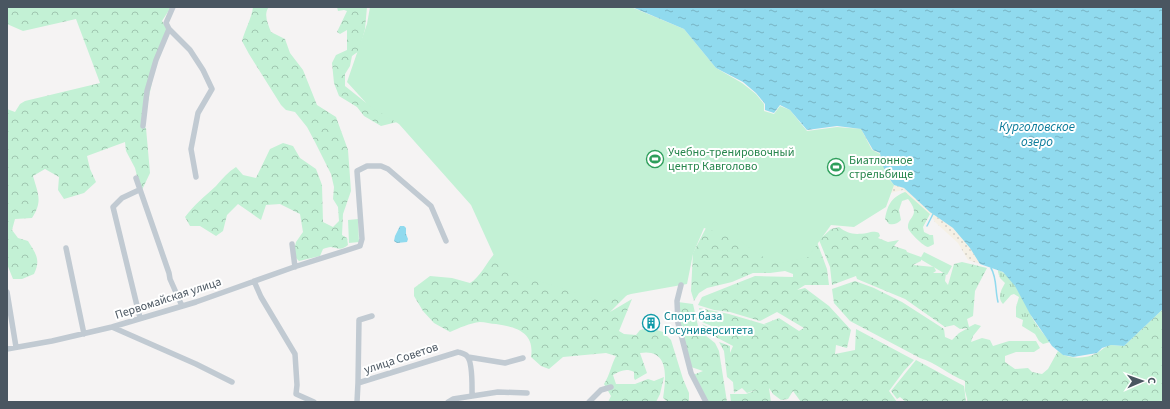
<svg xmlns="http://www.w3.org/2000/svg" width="1170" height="409" viewBox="0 0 1170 409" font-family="'Source Sans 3',sans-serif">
	<defs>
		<pattern id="grass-tufts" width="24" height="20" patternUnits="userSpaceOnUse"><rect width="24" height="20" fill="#c3f1d5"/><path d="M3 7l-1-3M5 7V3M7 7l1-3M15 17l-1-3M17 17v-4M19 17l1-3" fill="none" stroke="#a0c6b0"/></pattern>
		<pattern id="forest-crowns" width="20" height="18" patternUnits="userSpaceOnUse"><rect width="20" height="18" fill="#c3f1d5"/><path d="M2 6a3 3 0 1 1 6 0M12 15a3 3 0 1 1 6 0" fill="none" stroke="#a0c6b0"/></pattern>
		<pattern id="sand-dots" width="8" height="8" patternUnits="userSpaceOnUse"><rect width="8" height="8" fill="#f5f0e5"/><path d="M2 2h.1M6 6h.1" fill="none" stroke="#d4d0c7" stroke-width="1.8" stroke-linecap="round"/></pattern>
		<pattern id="water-ripples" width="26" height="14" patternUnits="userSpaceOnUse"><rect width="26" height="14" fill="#90daee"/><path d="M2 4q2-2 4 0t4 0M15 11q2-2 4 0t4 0" fill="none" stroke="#78b4c4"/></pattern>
	</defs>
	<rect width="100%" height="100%" fill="#f5f3f3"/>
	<path fill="url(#grass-tufts)" d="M998 270C1013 275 1023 300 1030 313 1034 323 1043 333 1050 342L1043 344 1039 341 1035 334 1022 326 1023 320 1016 317V307L1019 297 1014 294 1011 295 1003 304C997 298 1001 290 1005 283L1000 278 998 272Z"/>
	<path fill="url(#forest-crowns)" d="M7 7H171L162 21 167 29 158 53 143 126 146 128 150 173 141 192 135 168 126 151 125 142 87 156 90 169 96 182 84 193 64 199 58 190 59 177 45 169 33 176C38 194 43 201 32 218L15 219 12 230 18 238 28 241C36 254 41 260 34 274L22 279H13L7 264V109L15 112 20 104 25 101 100 83 76 19 23 31 7 24Z
		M253 7H269C263 14 268 24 271 32L285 39 290 53 303 70 317 105 336 117 348 150 351 191 343 214 342 235 347 238 348 245C341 251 338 248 331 247 328 247 326 248 323 249L320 256 299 261 293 255 296 242 303 232 300 214 280 204 266 205 261 220 238 204 227 215 223 231 216 236 200 226H190L185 217C194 205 205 196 216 186 222 179 228 172 236 167L243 175 256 178 270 149 283 143 293 146 300 158 316 169 322 185 323 222 333 227 339 221 338 207 333 199 334 187 331 174 315 142 307 127 295 112 286 110 281 105 249 54 242 41C245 30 252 17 253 7Z
		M337 7H367L365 29 359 51 352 56 350 66 345 74V86L365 102 397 122 381 126 364 116 357 107 339 96 334 83 332 63 336 55 347 50V30L340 34 337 32 347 11 344 10 338 11Z
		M907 191C915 199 923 206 932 213L930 214 923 227 924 232 930 235H933L934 244C934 244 929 247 928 247 924 247 909 232 908 228 907 216 922 217 908 199L902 201 899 210 901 220C897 224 894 225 889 224L885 219C888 203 892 197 907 191Z
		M708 224 817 242 827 269 829 285H805L797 290 805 288 829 306 851 330 847 348 836 345 835 354 855 350 856 329 914 360 904 371 889 391 897 402H801L793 391 788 399 781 400 773 394 769 388 771 402H731L730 394H746L759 389 747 393 742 388 734 393 733 382 727 377 724 351 719 342 730 346V353L733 346 710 334 702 324 727 336 733 335 702 322 699 308 729 314 770 326 764 324 779 318 799 331 804 328 777 312 760 321 730 312 714 310 698 305 702 297 755 276 793 277V274L785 271 770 273H753L732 282 707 288 699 293 694 301 691 291 693 253Z
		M839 227C848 234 854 235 867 233 872 232 874 231 879 233L880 236 878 238 888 242 899 240 894 246 906 250 907 252 921 257V261L913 265 934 267 936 271 933 273H946L945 281 948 285 954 264 962 262 987 268 975 291 973 316 967 319 969 327 975 324 981 326 973 336 971 342 982 338 990 340 993 346 1009 341H1036L1040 348 1034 352H1016L1005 356V362L1015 369 1028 368 1032 372 1042 374 1048 369 1058 351C1067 360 1086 359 1097 353 1102 350 1105 346 1111 345 1115 345 1120 346 1124 346L1163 309V402H968L965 391V381C949 375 935 362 920 358L850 321 834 303 832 289 855 281 874 288 902 302 944 329 945 337 952 340 959 333 968 328 960 329 954 325 945 327 905 299 857 279 856 276 832 285 830 267 819 240 831 229Z
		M498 250 628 294 610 312 632 299 619 331 624 334 636 335 640 330 651 328 663 332 671 340 683 379 689 393V401L668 402 663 398C666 379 670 348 640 353L647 373 635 380 634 378V372C626 368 620 371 613 375L616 384H635L648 379 654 381 664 377 660 394 656 402H608L611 396 604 384C610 375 611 365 616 356L606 353 563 357 549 369 541 366 531 357C535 332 516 327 496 324 491 324 485 322 480 322 470 323 459 328 450 332L434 323 423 311 414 296V288L430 276 452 278 470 283C481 277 488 259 498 250Z
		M678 302 693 304 698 326 705 335 715 343 719 351 727 402H704L693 375 703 371 691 367 680 330Z
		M916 360 964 386 966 402H906L900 397 897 399 891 391Z"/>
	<path fill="url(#sand-dots)" d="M850 128H861L873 150 880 153 882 164 894 185 904 188 930 212 953 228 970 248 980 264 968 260 958 243 935 222 931 215 903 190 886 194 881 187Z"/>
	<path fill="#c3f1d5" d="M370 7H631L684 29 716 68 742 83 756 94 764 104V111L774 114 780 106 790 110 807 131 837 127 861 129 872 150 880 154 887 177 894 185 886 207 854 227 831 225 808 257 781 263 761 256 737 239 704 228 693 254 687 284 631 294 604 302 533 279 501 271 471 205 399 124 368 105 347 82 367 24Z
		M358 219 359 242 349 243 348 220Z
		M924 252 952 266 947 275 920 259Z"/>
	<path fill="url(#water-ripples)" d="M632 7H1163V309L1124 346 1111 345 1102 348 1097 353 1073 357 1063 355 1052 346 1030 314 1015 286 1003 272 980 264 970 248 953 228 930 212 904 188 894 185 888 177 882 164 880 153 873 150 861 129 837 126 807 130 790 110 780 105 774 113 765 110V104L756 93 743 82 716 68 684 29Z
		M400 226H404L406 228V234L408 239 407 242 397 243 394 241 395 236Z"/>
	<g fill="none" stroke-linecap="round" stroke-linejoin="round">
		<path stroke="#90daee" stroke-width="1.5" d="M927 226 933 214
			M991 268C997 278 995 290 998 302"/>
		<path stroke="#c1cad2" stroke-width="5.5" d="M169 29 166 23 173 7
			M143 126 147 91 156 60 169 29 190 50 203 70 212 89 198 113 191 149 196 177
			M136 178 169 273 170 279 182 306
			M139 190 122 198 113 207 140 318
			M292 244 295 267
			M66 248 84 334
			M254 281 261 297 295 354 297 385 296 394 314 402
			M681 285 677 301 678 323 691 373 706 402
			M7 292 16 347
			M112 327 196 364 232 382
			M7 349 52 341 112 327 196 302 294 267 360 246 362 239 357 171 367 166H381L388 169 431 206 446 241
			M468 357 505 363 523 358
			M358 383 359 320 372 316
			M357 402 358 383 458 352C461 353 465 354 467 356 473 362 472 387 472 396
			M448 402 453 399 498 392 527 393
			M589 402 601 390 611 387"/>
	</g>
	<defs>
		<g id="stadium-ring" transform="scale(0.9)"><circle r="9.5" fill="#fff" stroke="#2e9e5b" stroke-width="1.5"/><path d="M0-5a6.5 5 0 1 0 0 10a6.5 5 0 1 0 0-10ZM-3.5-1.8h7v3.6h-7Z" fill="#2e9e5b"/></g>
		<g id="building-ring" transform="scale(0.9)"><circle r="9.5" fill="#fff" stroke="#0f9aa8" stroke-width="1.5"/><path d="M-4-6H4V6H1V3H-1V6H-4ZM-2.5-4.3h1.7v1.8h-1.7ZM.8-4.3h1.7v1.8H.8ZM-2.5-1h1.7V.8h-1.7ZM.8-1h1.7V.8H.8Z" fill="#0f9aa8"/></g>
	</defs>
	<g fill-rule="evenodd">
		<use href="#stadium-ring" x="655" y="159"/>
		<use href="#stadium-ring" x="836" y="167"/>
		<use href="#building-ring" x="651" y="323"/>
	</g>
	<g text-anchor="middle" stroke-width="4" stroke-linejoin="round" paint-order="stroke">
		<g font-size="12" fill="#27864d" stroke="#fff" text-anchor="start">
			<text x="668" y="156">Учебно-тренировочный<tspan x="668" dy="14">центр Кавголово</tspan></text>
			<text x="849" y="164">Биатлонное<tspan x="849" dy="14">стрельбище</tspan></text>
		</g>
		<g font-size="12" fill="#4a5661" stroke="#fff">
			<text transform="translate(168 298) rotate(-18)" y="4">Первомайская улица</text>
			<text transform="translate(401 358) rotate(-18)" y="4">улица Советов</text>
		</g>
		<g font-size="12" fill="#0d838f" stroke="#fff" text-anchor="start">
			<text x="664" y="320">Спорт база<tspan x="664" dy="14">Госуниверситета</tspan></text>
		</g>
		<g font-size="13" font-style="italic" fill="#0c7c9b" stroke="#fff">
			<text x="1037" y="131">Курголовское<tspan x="1037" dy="15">озеро</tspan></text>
		</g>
	</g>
	<rect width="1170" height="409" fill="none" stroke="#4a5661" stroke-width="16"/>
	<g transform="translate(1142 381) rotate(88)" stroke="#ffffff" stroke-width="3" paint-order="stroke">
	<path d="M0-3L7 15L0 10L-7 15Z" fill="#4a5661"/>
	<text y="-6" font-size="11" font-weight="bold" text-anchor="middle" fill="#4a5661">С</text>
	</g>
</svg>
